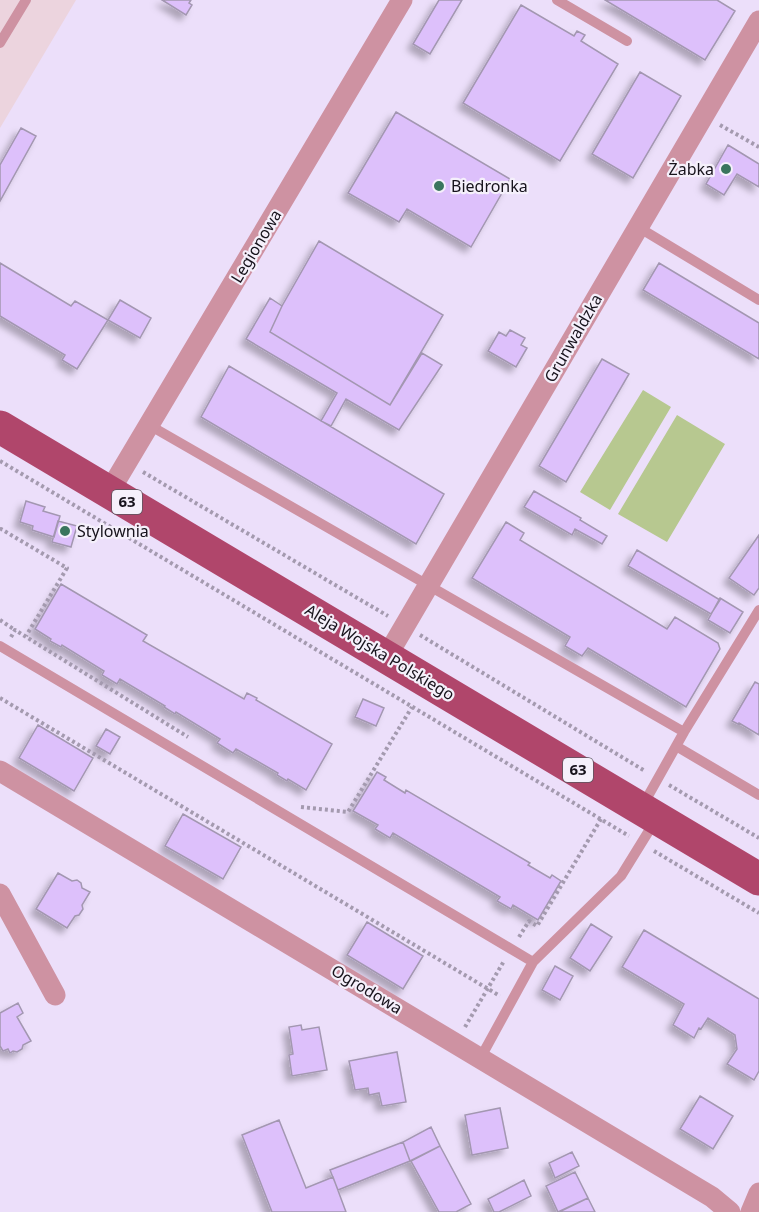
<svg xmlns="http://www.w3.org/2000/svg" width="759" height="1212" viewBox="0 0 759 1212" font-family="'Noto Sans',sans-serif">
	<defs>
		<filter id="shadow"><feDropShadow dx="-5.5" dy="5.5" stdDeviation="3" flood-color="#0004"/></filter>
	</defs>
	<rect width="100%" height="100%" fill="#ecdffa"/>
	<path fill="#ecd4de" d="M0 0H76L0 128Z"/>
	<path fill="#b7c890" d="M643 390 671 407 610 510 580 492Z
		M677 415 725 444 667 542 618 514Z"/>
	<path fill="#ddc0fb" stroke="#a397b1" stroke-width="1.5" filter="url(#shadow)" d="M162 0H191L189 3 192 5 186 15Z
		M439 0H462L430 54 413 44Z
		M605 0H717L735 11 705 60Z
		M521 5 574 36 577 31 585 35 581 41 618 64 560 161 463 103Z
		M640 72 681 96 633 178 592 154Z
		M396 112 510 179 471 247 407 209 399 222 348 193Z
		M21 128 36 136 0 201V165Z
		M728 145 759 164V187L737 174 724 195 706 184Z
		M319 241 443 315 390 405 270 332 282 306Z
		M0 263 71 306 75 301 108 320 77 369 62 360 65 355 0 316Z
		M659 263 759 323V359L643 290Z
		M270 298 282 306 270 332 390 405 422 353 442 365 399 430 346 399 331 426 321 421 337 393 246 339Z
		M120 300 151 318 140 338 108 320Z
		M510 330 525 338 521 345 527 348 516 367 488 351 499 332 506 336Z
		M602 359 629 374 566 482 539 466Z
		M229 366 444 494 416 544 201 417Z
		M534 491 581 518 580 520 607 536 602 544 575 529 572 535 524 507Z
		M26 501 45 507 43 511 60 516 54 537 32 530 33 526 20 522Z
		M58 521 77 526 71 547 52 542Z
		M506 522 524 533 520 540 667 629 675 617 718 643 720 649 686 707 588 648 582 656 565 646 570 637 472 578Z
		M759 535V588L754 595 729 578Z
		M637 550 720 600 711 614 628 566Z
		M61 584 147 635 143 641 244 699 247 693 257 698 256 700 332 744 306 790 288 779 287 781 277 775 278 773 236 749 233 753 217 743 220 739 176 712 175 714 164 707 165 706 120 679 117 684 102 675 104 671 62 645 61 647 50 641 51 639 35 629Z
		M720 598 743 612 730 633 708 620Z
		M755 682 759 684V735L739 723 738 724 732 721Z
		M363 699 384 708 376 726 355 717Z
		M38 725 93 758 74 791 19 758Z
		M106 729 120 737 110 754 96 746Z
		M377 772 386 777 384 780 405 793 406 790 530 863 528 865 550 878 552 875 561 881 538 920 513 905 511 909 497 901 500 897 393 833 390 838 375 829 378 825 353 811Z
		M183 814 241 847 223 879 165 846Z
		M58 873 72 881 77 880 81 883 82 888 90 892 82 905 83 909 79 915 75 916 67 928 36 909Z
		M367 922 423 956 403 989 347 955Z
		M591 924 612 937 590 971 570 958Z
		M644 930 759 999V1071L754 1080 727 1064 737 1049 735 1035 708 1018 701 1029 699 1028 694 1038 673 1025 684 1004 622 967Z
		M555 966 573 976 560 1000 542 990Z
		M18 1003 23 1013 17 1017 31 1041 23 1045 22 1049 17 1052 13 1051 10 1053 8 1049 3 1051 0 1046V1013Z
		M301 1025 302 1030 319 1027 327 1070 292 1076 289 1055 293 1054 289 1027Z
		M397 1052 406 1102 382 1106 379 1093 369 1095 368 1088 355 1090 349 1061Z
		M700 1096 733 1116 713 1149 680 1129Z
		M500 1108 508 1148 472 1155 465 1115Z
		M279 1120 306 1188 333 1177 346 1212H272L242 1135Z
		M431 1127 440 1146 410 1161 403 1142Z
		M403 1142 410 1161 338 1190 330 1170Z
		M440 1146 471 1204 456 1212H439L411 1161Z
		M572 1152 579 1166 555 1178 549 1163Z
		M575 1172 588 1198 558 1212 546 1186Z
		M524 1180 531 1196 499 1212H494L488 1199Z
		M588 1198 595 1212H559Z"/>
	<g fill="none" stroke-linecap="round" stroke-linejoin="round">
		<path stroke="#a49aaf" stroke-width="4" stroke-dasharray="3 3" stroke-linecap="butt" d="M720 125 759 147
			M0 461 629 836
			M143 472 388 616
			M0 530 1 529 67 568 26 636
			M0 620 15 630
			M420 635 645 771
			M11 637 15 630 188 737
			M0 698 500 996
			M669 785 759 838
			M301 807 348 812 412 707
			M654 851 759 913
			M519 937 529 921 537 926 601 819
			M465 1027 504 961"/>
		<path stroke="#ce92a2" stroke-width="10" d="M557 0 627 41
			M0 43 26 0
			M638 227 759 300
			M149 425 684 732
			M0 646 533 962
			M676 746 759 795
			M643 805 684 732 759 610
			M481 1057 533 962 621 876 655 821"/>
		<path stroke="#ce92a2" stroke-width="21" d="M109 492 402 0
			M387 656 759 21
			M0 771 712 1197 730 1212
			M0 894 55 995
			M751 1212 759 1193"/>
		<path stroke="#b0466b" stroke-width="33" d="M0 427 759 879"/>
	</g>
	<g fill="#3a755e" stroke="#f5f0fb" stroke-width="2">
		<circle cx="726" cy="169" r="6"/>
		<circle cx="439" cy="186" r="6"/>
		<circle cx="65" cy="531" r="6"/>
	</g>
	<g text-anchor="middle" stroke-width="4.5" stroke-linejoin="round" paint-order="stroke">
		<g fill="#f5f0fb" stroke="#5a555f" stroke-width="1.5">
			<rect x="112" y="490" width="30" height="24" rx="4.5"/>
			<rect x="563" y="758" width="30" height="24" rx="4.5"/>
		</g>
		<g font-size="15" font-weight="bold" fill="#17131c">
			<text x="127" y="507">63</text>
			<text x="578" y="775">63</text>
		</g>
		<g font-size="16" fill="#17131c" stroke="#f5f0fb" text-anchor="start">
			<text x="714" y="175" text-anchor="end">Żabka</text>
			<text x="451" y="192">Biedronka</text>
			<text x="77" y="537">Stylownia</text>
		</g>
		<g font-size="16" fill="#17131c" stroke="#f5f0fb">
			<text transform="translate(256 246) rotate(-59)" y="6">Legionowa</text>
			<text transform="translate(573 338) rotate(-60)" y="6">Grunwaldzka</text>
			<text transform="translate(380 652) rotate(31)" y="6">Aleja Wojska Polskiego</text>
			<text transform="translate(367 989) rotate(31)" y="6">Ogrodowa</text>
		</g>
	</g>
</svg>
